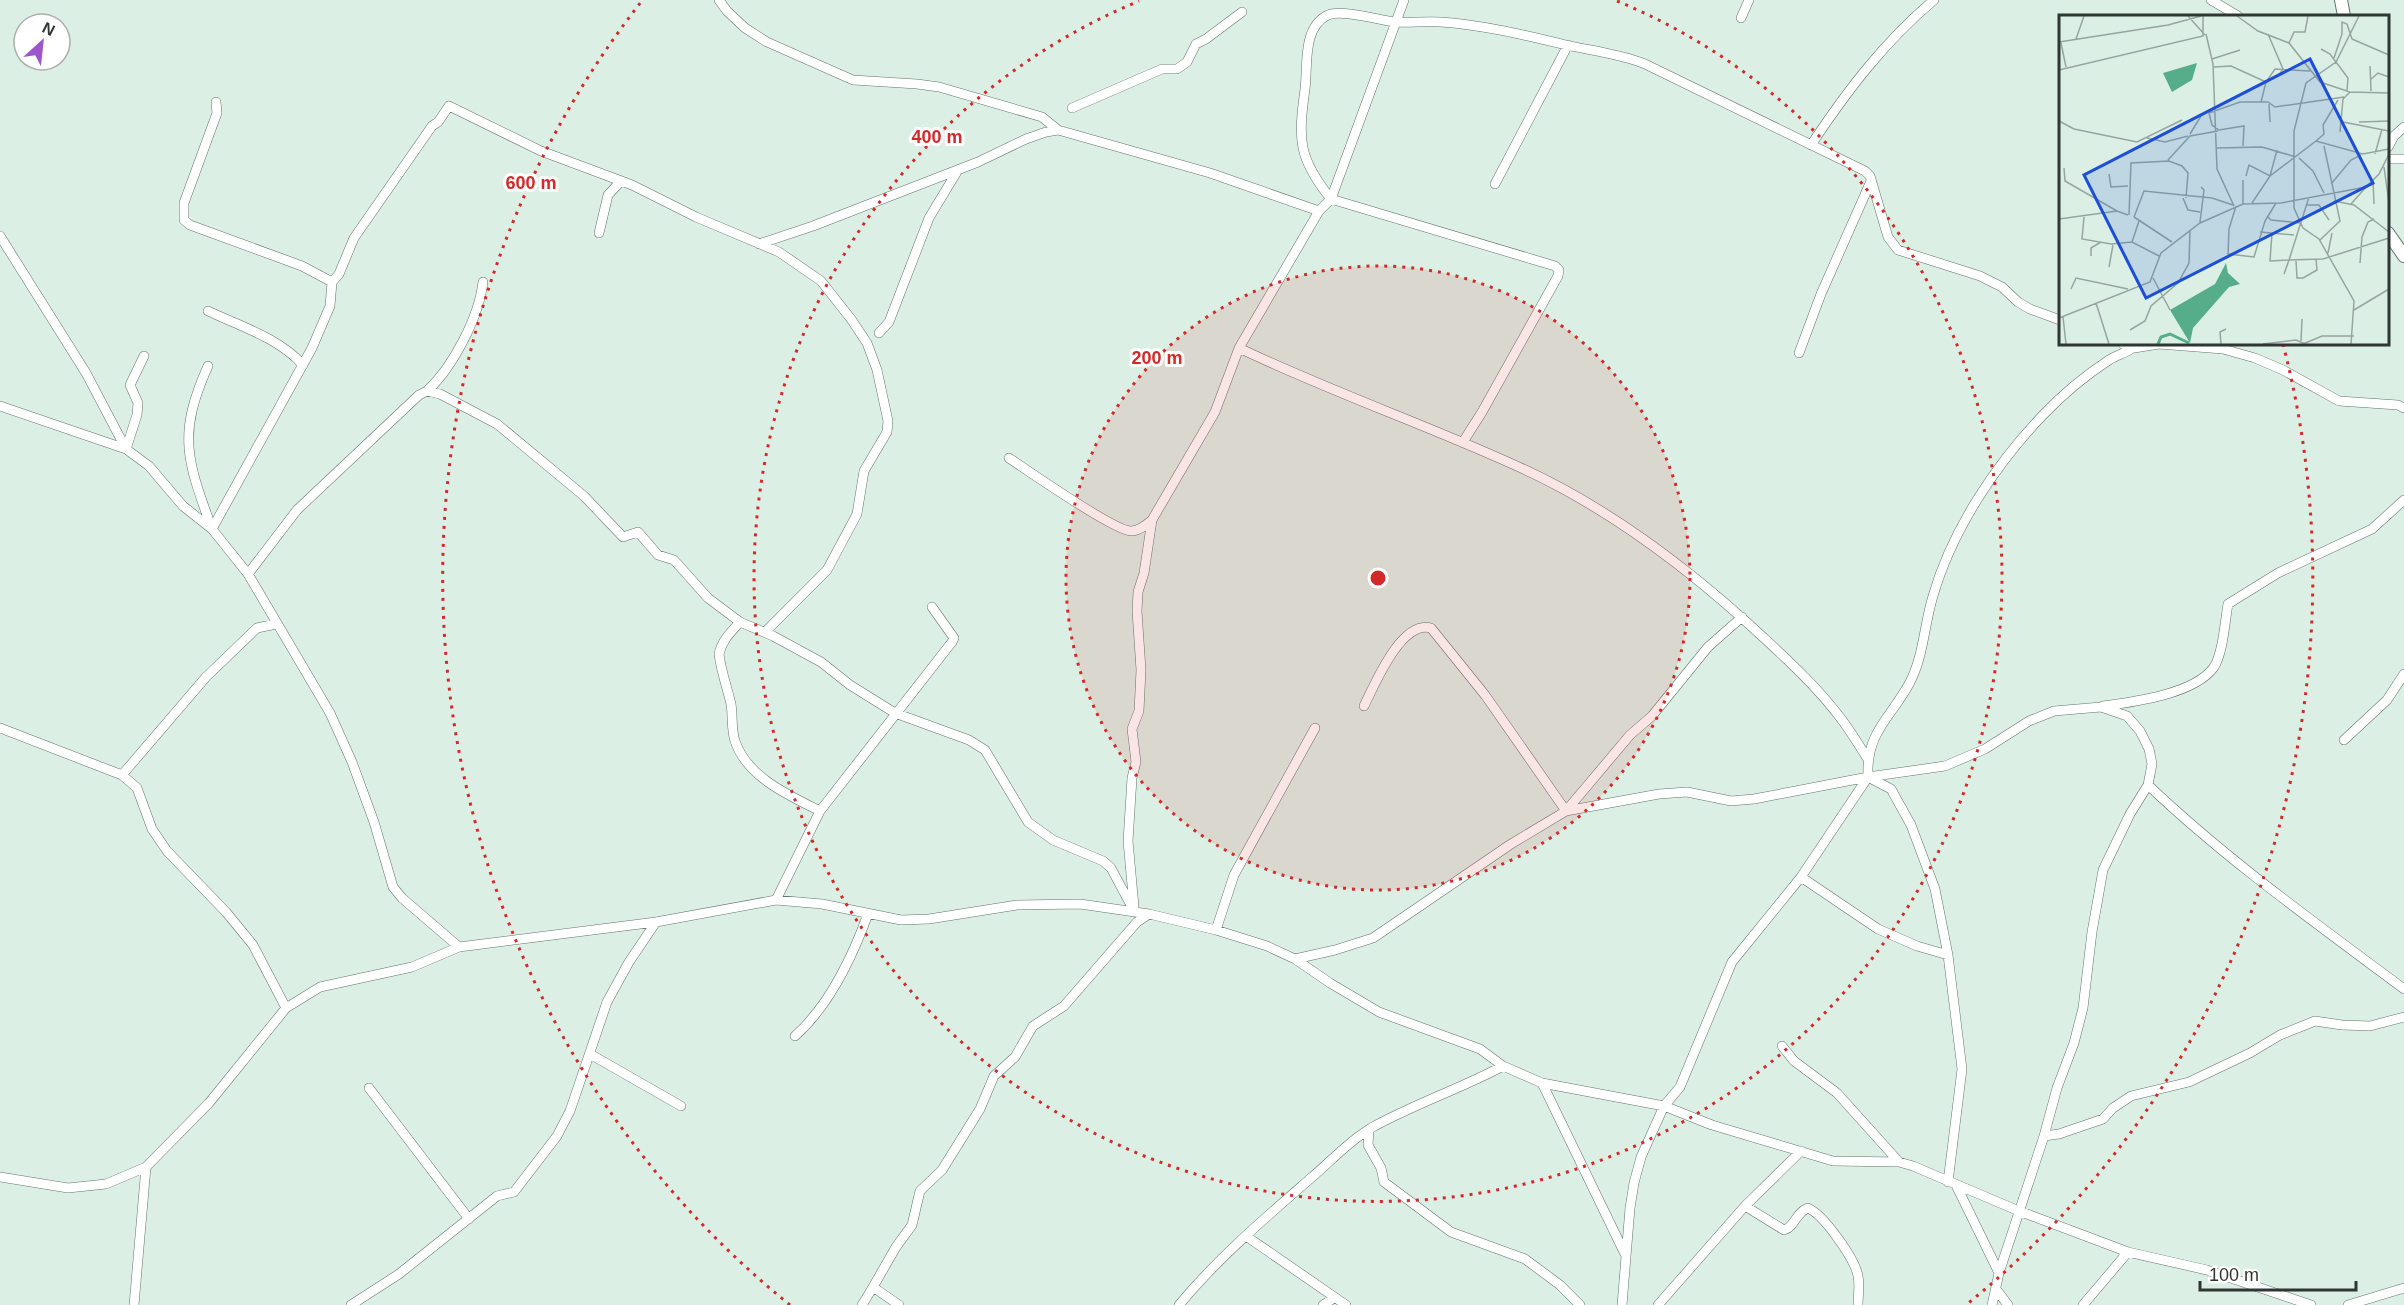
<svg xmlns="http://www.w3.org/2000/svg" width="2404" height="1305" viewBox="0 0 2404 1305" font-family="Arial,sans-serif">
	<rect width="100%" height="100%" fill="#dbefe5"/>
	<g fill="none" stroke-linecap="round" stroke-linejoin="round">
		<g stroke="#63756c" stroke-width="10">
			<path id="minor" d="M719 0 727 11 745 28 767 42 853 80 917 84 939 87 1042 117 1058 130
				M2211 0 2238 16
				M1741 18 1749 0
				M216 102 217 113 184 203V220L190 225 302 266 332 282
				M1072 108 1162 69H1177L1187 62 1196 44 1206 39 1242 12
				M1811 145C1847 91 1884 42 1934 0
				M2388 147 2394 136 2404 127
				M2388 159H2404
				M1495 184 1568 45
				M599 233 608 195 620 182
				M0 236 86 373 126 449
				M759 244 813 226 978 162 1026 139 1046 132 1058 130 1210 173 1319 211
				M208 311C240 326 279 338 303 365
				M879 333 889 322 929 218 958 170
				M2123 344 2134 348 2159 344 2223 349 2255 358 2283 370 2339 401 2398 405 2404 408
				M1239 348C1331 392 1427 425 1519 467 1610 508 1691 570 1764 638 1792 664 1819 689 1842 720 1851 732 1859 745 1867 758
				M1799 353 1821 294 1871 181
				M208 366C177 435 187 460 212 529
				M427 391C453 367 479 317 483 282
				M0 406 126 449 149 466 183 506 212 529 248 574 330 713 352 762 374 822 393 887 402 898 459 947
				M1463 442 1482 412 1558 276 1559 270 1555 266 1331 199C1298 158 1298 140 1305 89 1308 66 1302 27 1328 15 1342 9 1379 20 1395 22 1410 23 1426 21 1441 22 1483 25 1525 35 1566 45 1593 51 1620 54 1645 64L1865 171 1870 176 1888 237 1898 250 1980 276 2002 287 2018 302 2030 309 2060 320
				M126 449 137 415 138 403 130 385 144 356
				M1009 458C1028 471 1115 531 1131 531 1139 531 1146 525 1152 520
				M212 529 312 348 330 306 332 282 339 274 354 238 432 126 438 122 449 106 541 151 632 185 696 217 779 252 821 281 851 319 867 343 877 370 888 421 887 432 864 471 857 514 827 570 765 632
				M248 574 297 510 419 395 427 391 440 394 497 424 584 496 623 537 638 532 658 555 674 560 708 598 740 622 773 636 821 662 850 685 895 713 969 740 985 750 1028 822 1053 840 1103 861 1111 868 1134 911
				M740 622C731 632 722 640 719 654 721 671 727 687 731 704 733 716 731 729 735 741 747 777 788 795 820 811
				M1364 706C1375 684 1401 620 1431 628L1485 695 1566 811 1630 735 1652 716 1708 647 1742 617
				M2103 706C2134 702 2195 694 2214 667 2223 653 2225 621 2228 604L2278 573 2372 529 2404 500
				M0 728 122 775 137 788 152 829 167 851 226 912 253 945 286 1008
				M2344 740 2387 700 2404 674
				M122 775 206 677 257 628 276 624
				M1868 777 1891 789 1911 825 1935 889 1948 955 1962 1069 1948 1182
				M1801 877 1878 929 1917 946 1948 955
				M776 900 820 811 952 642 954 638 932 607
				M1134 907 1128 841 1132 778 1136 762 1132 729 1139 711 1141 670 1137 611 1138 592 1144 573 1152 520 1215 412 1239 348 1319 211 1331 199 1404 0
				M1216 930 1234 875 1315 728
				M1295 959 1335 950 1373 938 1511 844 1566 811 1659 794 1687 792 1731 801 1754 799 1868 777 1945 766 1985 749 2029 721 2054 711 2101 707 2127 716 2140 731 2149 749 2152 764 2148 785C2227 860 2317 924 2404 989
				M795 1036C830 1005 852 958 868 914
				M1782 1046 1794 1061 1837 1093 1899 1162
				M590 1054 681 1106
				M1542 1083 1625 1254
				M369 1088 469 1219
				M1369 1130 1368 1145 1381 1168 1384 1182 1451 1232 1525 1259 1560 1285 1580 1305
				M2044 1136 2059 1134 2103 1119 2113 1108 2131 1096 2189 1082 2250 1053 2280 1035 2315 1021 2342 1025 2370 1026 2404 1017
				M0 1177 68 1188 106 1184 146 1167 209 1103 286 1008 320 987 412 967 459 947 656 922 776 900 822 904 901 920 929 919 1017 905 1080 904 1149 914 1216 930 1267 946 1295 959 1330 983 1379 1012 1480 1049 1503 1066 1542 1083 1664 1106 1712 1125 1833 1161 1899 1162 1913 1166 2019 1211 2128 1252 2207 1270 2311 1305
				M1956 1185 1999 1273
				M1745 1206 1784 1230C1795 1227 1796 1212 1808 1208 1824 1215 1855 1259 1858 1276 1860 1285 1858 1296 1858 1305
				M1246 1236 1346 1305
				M1996 1289 2008 1305
				M134 1305 146 1167
				M351 1305 399 1274 497 1196 514 1192 557 1136 570 1111 607 1002 629 962 656 922
				M862 1305 873 1287
				M899 1305 873 1287 896 1247 912 1225 920 1191 942 1170 980 1109 994 1076 1015 1057 1033 1026 1064 1006 1137 922 1149 914
				M1179 1305C1218 1258 1265 1218 1311 1178 1330 1162 1349 1141 1371 1128 1414 1104 1460 1089 1503 1066
				M1323 1305 1334 1298
				M1622 1305 1630 1208 1634 1183 1641 1157 1664 1106 1680 1087 1732 962 1801 877 1868 777C1866 732 1890 719 1909 684 1924 656 1924 625 1933 596 1952 530 1996 464 2043 415 2063 394 2086 375 2109 360 2118 354 2131 352 2136 344
				M1658 1305 1745 1206 1801 1151
				M1992 1305 1999 1273 2044 1136 2057 1088 2074 1043 2083 1008 2092 932 2103 870 2130 814 2148 785
				M2083 1305 2128 1252
				M2348 1305 2404 1288"/>
		</g>
		<g stroke="#63756c" stroke-width="14">
			<path id="tertiary" d="M2341 0 2344 16
				M2388 233 2404 256"/>
		</g>
		<use href="#minor" stroke="#fff" stroke-width="9"/>
		<use href="#tertiary" stroke="#fff" stroke-width="12"/>
	</g>
	<circle cx="1378" cy="578" r="312" fill="#d62828" fill-opacity=".12"/>
	<g fill="none" stroke="#d62828" stroke-width="3" stroke-dasharray="3 6">
		<circle cx="1378" cy="578" r="312"/>
		<path d="M1617 1A624 624 0 1 1 1139 1"/>
		<path d="M790 1305A935 935 0 0 1 641 2M2283 344A935 935 0 0 1 1966 1305"/>
	</g>
	<g transform="translate(2059 15)">
		<rect width="330" height="330" fill="#dbefe5"/>
		<path d="M138 48 133 65 113 77 104 58ZM167 248 169 258 181 269 170 272 134 313 131 328 111 295 156 269Z" fill="#56ad89"/>
		<path fill="none" stroke="#56ad89" stroke-width="3" d="M99 329 102 322 111 319 130 328"/>
		<path fill="none" stroke="#96a59e" stroke-width="1.5" d="M129 1 146 20M178 1 199 16 230 28 261 67 291 77 330 78M147 19 154 49 158 154 175 191M209 19 224 54 220 60M17 24 25 1M293 24 330 40M0 27 109 10 142 1M2 28 7 52M230 28 235 17H246L249 1M262 34 271 39 289 63 288 76M275 43 283 19V7L288 9 293 24M153 44 181 35M311 51 312 76M155 52 172 51 207 67M0 55 144 21V1M311 65 319 58 330 62M202 87 207 67 216 54 251 56M210 89 211 107M0 106 15 114 78 127 123 105M284 107 330 116M300 107 330 106M281 117 284 84 291 77M131 119 142 101M88 123 106 127 129 121M257 126 265 119 264 110 279 85M184 131 185 111 160 115 153 110 150 98 181 87H209L216 92 285 82M158 133 203 132 237 142M316 139 323 114M240 143 254 156 265 178M109 145 131 121 159 116M325 152 330 188M5 153 6 166 58 196M50 159 52 172 69 171M187 161 190 150 211 161 218 135M184 165V189M314 165 315 189M272 169 292 145 302 140M250 182 230 245 264 244 330 223M124 183 129 195 141 197M275 186 295 190 330 217M193 188 211 161 257 126 304 139 330 134M292 189 308 171M247 190H260L270 205M177 191 170 214 169 239 195 242 206 206 217 188M70 200 72 148 110 146 123 151 129 158 127 183M208 201 212 205 241 208M25 202 23 224 52 229 73 227 100 241M75 202 85 176 153 183 174 190M75 202 113 227M0 204 58 196 69 200M141 207 145 175 142 172M201 217 235 220M213 218 211 246 230 245 225 259M261 225 281 206 265 131M73 227 80 206M269 238 273 218M32 241V233L42 227M237 246 238 263H244L258 255 257 244M301 248 303 222 309 207 315 204M50 252 54 230M94 263 111 295M12 274 17 263 69 274M37 288 50 329M295 295 330 274M4 302 7 329M0 303 91 267 102 238 141 208 184 189 222 188 307 172 320 159 330 139M71 315 86 306 92 291 119 268 130 248 131 215M242 326 243 304M162 329 161 317 167 314M204 329 237 325 246 329M244 329 263 321H295M292 329 295 286 260 224 244 213 235 193V116L247 68 277 47 300 1"/>
		<path fill="#1d4ed8" fill-opacity="0.15" stroke="#1d4ed8" stroke-width="3" d="M251 44 314 168 87 283 25 160Z"/>
		<rect width="330" height="330" fill="none" stroke="#2f3733" stroke-width="3"/>
	</g>
	<circle cx="1378" cy="578" r="9" fill="#d62828" stroke="#fff" stroke-width="3"/>
	<g font-size="18" text-anchor="middle" font-weight="bold" fill="#d62828" stroke="#fff" stroke-width="6" stroke-linejoin="round" paint-order="stroke">
		<text x="937" y="143">400 m</text>
		<text x="531" y="189">600 m</text>
		<text x="1157" y="364">200 m</text>
	</g>
	<g transform="translate(42 42) rotate(27)"><circle r="28" fill="#ffffff" stroke="#acafad" stroke-width="1.5"/>
	<path d="M0-4.5L10 22L0 15L-10 22Z" fill="#9d57cc"/>
	<text y="-9" font-size="16" font-weight="bold" text-anchor="middle" fill="#2f3733">N</text>
	</g>
	<path d="M2200 1281v9h156v-9" fill="none" stroke="#2f3733" stroke-width="3"/>
	<text x="2209" y="1281" font-size="18" fill="#2f3733" stroke="#ffffff" stroke-width="4.5" paint-order="stroke">100 m</text>
</svg>
